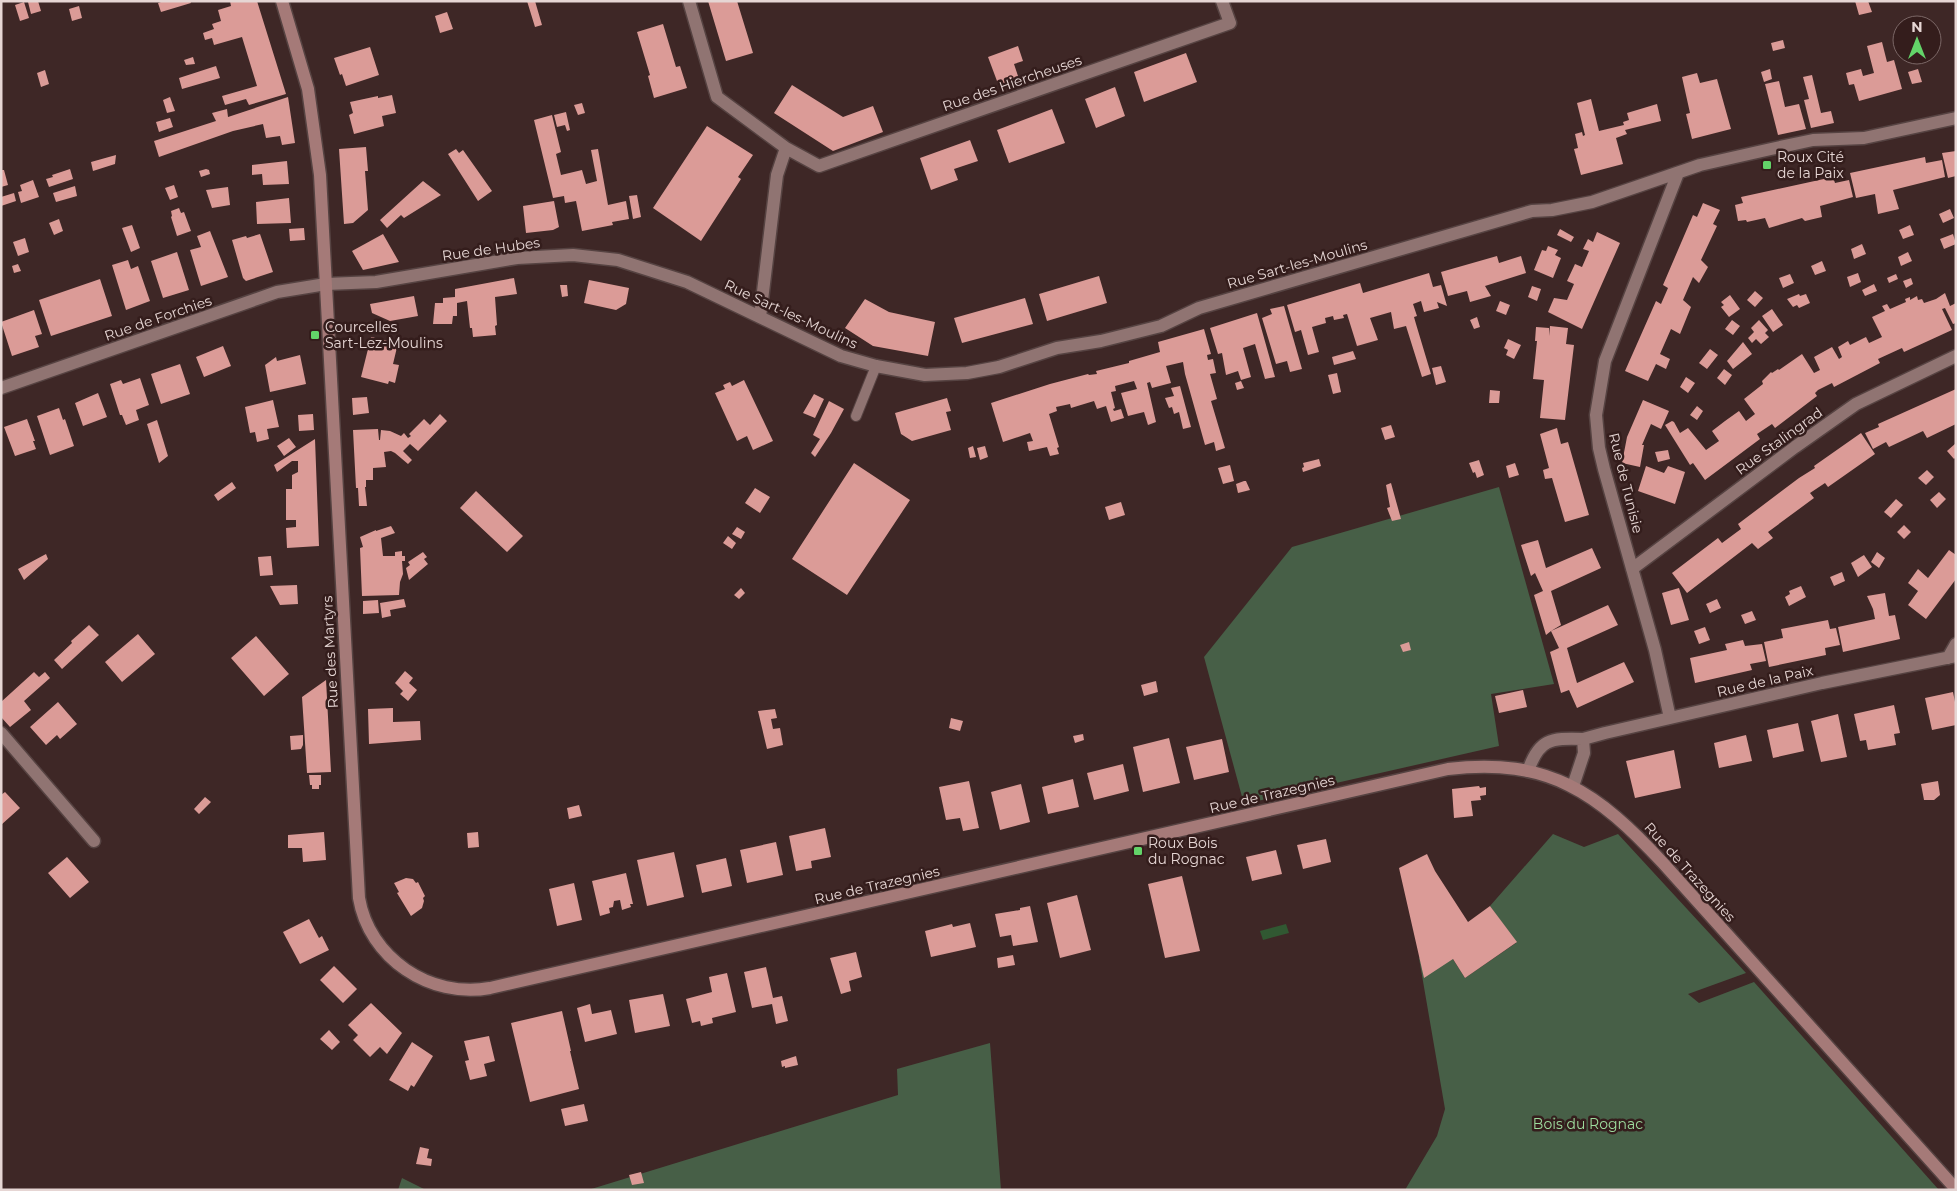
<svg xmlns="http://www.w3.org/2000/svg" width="1957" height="1191" viewBox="0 0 1957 1191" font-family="Montserrat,sans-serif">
	<rect width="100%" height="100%" fill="#3e2726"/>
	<path fill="#475f47" d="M1499 487 1554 684 1491 694 1499 746 1244 804 1204 657 1292 547Z
		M1553 834 1584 847 1618 834 1746 973 1688 994 1699 1003 1754 982 1939 1190H1405L1437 1136 1445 1109 1419 958 1442 942 1465 978 1516 943 1490 906Z
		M990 1043 1001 1190H588L898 1095 897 1069Z
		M402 1178 426 1190H398Z"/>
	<path fill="#315832" d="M1286 924 1289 933 1263 940 1260 931Z"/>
	<path fill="#db9b97" d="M38 1 41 11 31 14 28 2Z
		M164 1H190L191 3 161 12 158 3Z
		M230 1H257L286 94 249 105 246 99 225 105 222 96 257 86 242 37 214 45 212 38 205 40 203 33 214 29 212 24 221 21 218 10 231 6Z
		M527 1H535L542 25 535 27Z
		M708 1H737L753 53 726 61Z
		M1855 1H1868L1872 12 1859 15Z
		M24 2 29 18 20 21 15 5Z
		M79 6 82 18 72 21 69 9Z
		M447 12 453 29 440 33 435 16Z
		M663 24 676 67 680 66 687 88 654 98 648 76 650 75 637 32Z
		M1783 40 1785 48 1773 51 1771 43Z
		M1882 42 1887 62 1894 60 1902 89 1859 101 1854 84 1849 85 1846 73 1861 69 1863 76 1874 73 1867 46Z
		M1018 46 1023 61 1014 64 1020 82 1000 89 988 57Z
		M370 47 379 75 346 86 342 74 340 75 334 58Z
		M1186 53 1197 82 1144 102 1134 72Z
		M193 57 195 64 186 65 184 60Z
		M216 66 220 78 182 89 179 78Z
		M1770 69 1772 79 1764 82 1761 72Z
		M1918 69 1922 82 1912 84 1908 72Z
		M45 70 49 84 41 87 37 73Z
		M1697 73 1700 83 1717 79 1731 129 1692 139 1686 114 1690 113 1682 77Z
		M1812 75 1821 113 1831 111 1834 123 1811 128 1804 100 1809 99 1803 77Z
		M1779 81 1785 107 1799 104 1806 129 1778 135 1765 84Z
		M792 85 843 117 873 106 883 132 833 151 774 113Z
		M1115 87 1125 116 1096 128 1085 99Z
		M392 95 396 113 382 116 384 126 354 134 349 115 353 113 350 102 378 96V98Z
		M170 97 175 111 167 113 163 100Z
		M288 97 295 143 282 145 280 136 266 138 263 124 233 131 159 157 154 141 216 121 212 113 227 109 228 117Z
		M1591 99 1599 131 1624 125 1623 122 1629 120 1627 113 1657 104 1661 121 1625 130 1627 134 1616 138 1623 164 1581 175 1574 149 1578 148 1575 134 1582 132 1583 136 1585 135 1577 103Z
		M582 103 585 113 578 115 574 105Z
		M1052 109 1065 143 1009 163 997 130Z
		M566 112 570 130 567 131 565 125 557 127 554 115Z
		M552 115 561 152 556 154 561 175 582 170 586 184 597 181 591 150 598 149 608 205 626 201 629 219 612 222 613 225 582 231 576 201 565 203 564 196 553 198 534 120Z
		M170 118 173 127 159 132 156 122Z
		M707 126 753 155 738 177 741 179 701 241 653 208Z
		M970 140 978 161 954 169 958 180 931 190 920 158Z
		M366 147 368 171H365L368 210 353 223 344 224 339 149Z
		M456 149 459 153 463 150 492 191 478 201 448 154Z
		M1956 151V176L1948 178 1942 153Z
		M116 155 115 164 93 171 91 162Z
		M1925 157 1926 163 1942 160 1945 177 1893 190 1899 209 1878 214 1875 194 1856 198 1850 173Z
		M287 161 289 184 263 185 262 174 252 175V165Z
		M70 169 73 179 49 187 46 179 53 177 52 175Z
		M206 169 209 170 210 174 201 177 199 171Z
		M1 170H4L8 185 1 187Z
		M1833 177 1835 183 1849 180 1853 197 1820 206 1822 217 1805 221 1802 218 1769 228 1765 218 1747 222 1746 220 1738 221 1735 205 1743 203 1741 197Z
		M33 180 39 197 21 203 18 192 22 191 20 185Z
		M423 181 441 195 404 218 401 215 387 228 380 220Z
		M174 185 178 197 170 200 165 188Z
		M75 186 77 196 56 202 53 193Z
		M228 187 230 205 212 208 206 190Z
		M14 193 16 201 1 206V197Z
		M637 195 641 217 633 219 629 196Z
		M289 198 291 223 257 224 256 202Z
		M554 201 559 227 553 230 526 233 523 206Z
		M1703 203 1720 210 1713 224 1717 226 1701 260 1708 267 1699 283 1693 277 1683 300 1691 307 1680 334 1671 329 1660 354 1670 359 1666 369 1656 364 1648 381 1625 371 1656 301 1661 304 1668 288 1663 285 1693 215 1697 217Z
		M179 208 181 213 184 212 191 231 177 236 171 217 172 216 171 211Z
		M1950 209 1954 218 1943 223 1939 214Z
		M59 219 63 231 54 235 49 223Z
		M132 225 140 248 131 252 122 228Z
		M1910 225 1914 235 1903 239 1899 230Z
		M304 228 305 240 290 241 289 229Z
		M1560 229 1574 237 1571 242 1557 235Z
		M210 231 228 277 201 286 190 250 201 247 197 236Z
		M1597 232 1620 243 1582 329 1548 312 1554 298 1567 300 1574 284 1567 281 1575 264 1582 267 1589 251 1583 249 1588 239 1593 242Z
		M260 234 273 272 246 281 243 278 232 240 246 236 247 238Z
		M383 234 399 262 363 270 352 251Z
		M1953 234 1956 244 1944 249 1940 239Z
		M25 238 29 252 18 256 13 242Z
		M1862 244 1866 254 1854 259 1851 249Z
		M1548 246 1558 250 1555 255 1561 258 1553 278 1534 270 1542 250 1546 251Z
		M177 252 189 290 163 298 151 261Z
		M1908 252 1912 261 1901 266 1898 257Z
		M1497 256 1499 263 1521 256 1526 273 1485 286 1491 296 1470 302 1467 291 1448 296 1441 272Z
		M128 260 131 269 138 266 150 301 126 310 112 265Z
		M1822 261 1826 271 1815 275 1811 266Z
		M18 264 21 271 14 273 12 266Z
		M1429 273 1433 287 1441 285 1447 306 1437 302 1439 308 1424 312 1421 301 1413 304 1417 316 1414 317 1416 324 1431 374 1422 377 1406 326 1394 329 1391 312 1370 318 1378 340 1357 346 1347 314 1343 315 1344 318 1334 320 1333 316 1325 318 1326 323 1312 327 1319 352 1308 355 1301 330 1295 332 1287 305 1360 283 1363 293Z
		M1858 273 1861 282 1850 287 1847 277Z
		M1790 274 1794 283 1783 288 1779 278Z
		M1896 274 1898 279 1889 283 1887 278Z
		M1099 276 1107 303 1047 321 1039 294Z
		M514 278 517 294 495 297 497 325 495 326 496 335 473 337 472 328H470L467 301 457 303V316H453L452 324H433L435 303H443V298L455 297V289Z
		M1911 278 1913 284 1906 288 1903 281Z
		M100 279 112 316 51 336 39 300Z
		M589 280 629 288 626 304 616 310 584 303Z
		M1874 284 1877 291 1865 296 1862 290Z
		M560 285H567L568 296 562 297Z
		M1532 286 1541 289 1537 301 1528 297Z
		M1755 291 1763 298 1755 307 1747 300Z
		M1945 293 1950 306 1956 303V323L1953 324 1945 308 1942 309 1952 330 1904 352 1902 348 1878 359 1880 363 1834 387 1832 383 1818 390 1815 393 1817 396 1775 428 1772 424 1757 434 1760 439 1705 480 1693 463 1690 465 1665 425 1672 421 1674 422 1680 433 1688 428 1706 450 1719 441 1712 431 1725 421 1739 411 1746 421 1755 414 1744 399 1763 384 1762 381 1771 372 1772 373 1778 369 1779 370 1802 354 1814 373 1820 370 1814 357 1832 347 1839 359 1842 357 1838 347 1848 341 1850 345 1866 337 1869 343 1882 337 1872 317 1885 311 1882 306 1887 304 1890 309 1906 302 1905 299 1910 297V300L1917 296 1918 300 1922 299 1924 303 1936 299Z
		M1799 294 1800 296 1806 294 1810 303 1799 308 1797 305 1793 307 1787 299Z
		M1730 295 1740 309 1729 317 1721 307 1724 305 1721 302Z
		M414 296 418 316 390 321 372 313 370 304Z
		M1025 298 1033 324 962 343 954 318Z
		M865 299 889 312 935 322 928 356 873 346 845 328Z
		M1500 301 1510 305 1506 315 1496 311Z
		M1284 306 1302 369 1290 372 1287 361 1276 364 1262 318 1272 314 1270 309Z
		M1772 309 1783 325 1773 332 1762 316Z
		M34 310 42 334 35 336 39 347 12 356 1 322Z
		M1257 313 1275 377 1265 379 1255 344 1243 348 1251 377 1241 380 1238 371 1226 375 1222 353 1218 354 1210 328Z
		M1477 317 1480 327 1474 329 1470 320Z
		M1732 320 1740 326 1733 335 1725 329Z
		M1759 320 1768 330 1765 333 1769 337 1761 344 1756 339 1752 343 1748 338 1754 332 1751 328Z
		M1550 326 1568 328 1566 344 1574 345 1565 420 1540 418 1544 380 1533 379 1537 341H1535L1536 327 1549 328V336Z
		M1204 329 1211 354 1207 355 1208 360 1213 359 1216 373 1210 374 1217 399 1211 401 1225 448 1216 451 1214 442 1205 445 1185 374 1183 362 1166 366 1171 383 1152 388 1150 382 1147 383 1156 422 1148 425 1144 412 1128 416 1121 393 1137 389 1134 381 1115 386 1116 391 1111 392 1115 408 1113 409 1114 411 1121 409 1124 418 1111 422 1106 406 1097 409 1094 401 1071 408 1070 404 1056 407 1057 411 1049 414 1059 447 1057 448 1059 454 1050 456 1047 447 1029 451 1027 442 1033 441 1030 433 1003 442 991 403 1050 384 1088 374 1089 375 1097 374 1096 371 1129 363V361L1160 352 1158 342Z
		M371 337 398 343 393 364 399 365 395 383 389 381 388 384 361 377Z
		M1508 339 1521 345 1514 359 1506 355 1508 350 1504 348Z
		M1743 342 1752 354 1733 369 1727 361Z
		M223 346 231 366 204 377 196 357Z
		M1710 349 1718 355 1707 369 1699 363Z
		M1353 351 1356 359 1334 365 1332 357Z
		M300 355 306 384 270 392 265 365 276 357 277 361Z
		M180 364 190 394 161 404 151 374Z
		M1441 366 1446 382 1436 385 1432 368Z
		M1724 369 1732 375 1725 385 1717 378Z
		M1337 373 1341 392 1333 394 1328 375Z
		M1686 377 1695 383 1688 393 1680 387Z
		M140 378 149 405 136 410 139 420 126 425 122 415H120L110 384 121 380 123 384Z
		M744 380 773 441 753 450 747 436 737 441 715 393 725 389 723 385 730 382 732 386Z
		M1241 381 1244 388 1237 390 1235 383Z
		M1180 386 1191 427 1183 429 1179 412 1174 414 1172 407 1169 408 1165 398 1174 396 1171 388Z
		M1956 389V424L1927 438 1923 431 1889 447 1886 442 1873 449 1865 433 1879 427 1878 424Z
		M1490 390 1500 391 1499 403H1489Z
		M98 393 107 417 83 426 75 403Z
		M814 394 824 399 815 418 803 413Z
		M367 397 369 413 353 415 352 398Z
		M947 398 951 411 946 412 951 430 912 441 901 434 895 413Z
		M273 400 279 427 267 429 269 439 257 442 255 432 250 433 245 407Z
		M1643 400 1669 411 1661 429 1651 424 1642 445H1644L1640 467 1622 463 1627 437Z
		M829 401 844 409 831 433 815 457 811 453 820 439 813 435Z
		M1697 406 1703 411 1697 420 1690 415Z
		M59 408 63 420 65 419 74 446 50 455 37 416Z
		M313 414 314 430 299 431 298 415Z
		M440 414 447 421 418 451 410 444 403 451 412 460 408 464 395 453 391 451 384 452 386 467 373 468V480H366V487H365L367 506H359L358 488H356L353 430 378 429 379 440H380L381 430 390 431 401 436 404 433 408 438 411 436 409 434 424 419 430 425Z
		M27 419 35 441H33L36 449 15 456 4 427Z
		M157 420 168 456 159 463 147 424Z
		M1391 425 1395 437 1385 440 1381 428Z
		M1557 428 1561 444 1568 442 1589 515 1565 522 1552 478 1545 479 1543 470 1549 468 1540 434Z
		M1861 433 1875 454 1828 487 1825 483 1810 493 1814 498 1768 532 1773 538 1758 549 1752 543 1687 593 1672 573 1718 538 1722 543 1741 529 1738 524 1799 478 1815 468 1814 466Z
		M289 438 296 447 284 456 277 446Z
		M315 439 319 546 287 548 286 528 296 527V520H286V489H292V475L298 472V461H292L277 472 274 465Z
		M1956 443V457L1954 459 1947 451Z
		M973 446 976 457 970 458 968 448Z
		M985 446 988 457 980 460 977 448Z
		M1668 450 1670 459 1658 462 1655 452Z
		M1319 459 1321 466 1303 472 1302 468 1304 467 1303 463Z
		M1479 460 1484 475 1477 478 1475 472 1473 473 1469 463Z
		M854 463 910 500 847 595 792 559Z
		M1515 463 1519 475 1509 478 1506 466Z
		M1230 465 1234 481 1223 484 1218 468Z
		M1646 466 1664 473 1668 466 1685 472 1675 504 1638 491Z
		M1927 470 1934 477 1926 485 1918 478Z
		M1244 481H1246L1250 490 1238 493 1236 484Z
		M232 482 236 488 218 501 214 495Z
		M1391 483 1401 519 1392 521 1387 508 1390 507 1386 485Z
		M755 488 770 497 760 513 745 503Z
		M476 491 523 536 507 552 460 508Z
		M1939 492 1946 499 1937 508 1930 500Z
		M1896 499 1903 505 1891 518 1884 512Z
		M1121 502 1125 515 1109 520 1105 507Z
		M1904 525 1911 532 1904 539 1897 532Z
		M391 526 395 533 381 538 383 556H395V552L402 551V556H405V561H402L403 574 400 582 399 595 362 596 360 548 363 547 360 537 376 530V531Z
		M737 527 745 532 741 539 732 534Z
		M728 536 736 543 732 549 723 543Z
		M1538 540 1546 568 1592 548 1601 568 1551 591 1561 625 1551 631 1608 605 1618 625 1567 648 1577 683 1624 662 1634 682 1577 708 1569 690 1561 693 1550 652 1559 648 1551 631 1546 635 1534 595 1543 591 1535 573 1531 576 1521 545Z
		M1949 550 1956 555V579L1926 619 1908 605 1918 591 1908 583 1918 569 1928 578Z
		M423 552 427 557 424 559 428 564 409 580 406 568 410 565 408 562Z
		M1877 552 1885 558 1879 568 1871 562Z
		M46 554 48 559 24 580 18 569Z
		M1864 555 1872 567 1858 577 1851 563Z
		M271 556 273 575 260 576 258 557Z
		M1842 572 1845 581 1834 586 1830 577Z
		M297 585 298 604 280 605 270 586Z
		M1801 586 1806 597 1789 606 1785 597 1790 594 1789 591Z
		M741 588 745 593 739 599 734 595Z
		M1679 588 1689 620 1671 625 1662 593Z
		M1885 593 1889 616 1895 615 1900 639 1843 652 1838 627 1875 619 1873 609 1867 596Z
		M404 599 406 607 390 610 391 616 382 618 380 603Z
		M1717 599 1721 608 1710 613 1706 604Z
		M378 600 379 613 363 614V601Z
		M1752 611 1756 620 1745 624 1741 615Z
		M1828 620 1830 629 1836 628 1840 645 1825 648 1826 655 1769 667 1764 642 1783 638 1781 629Z
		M89 625 99 635 62 669 54 660 72 643 71 641Z
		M1705 627 1710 640 1699 644 1694 631Z
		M138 634 155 654 122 682 105 662Z
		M256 636 289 674 264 696 231 658Z
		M1743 640 1745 646 1762 644 1766 661 1750 664 1752 670 1695 683 1690 658 1727 650 1725 644Z
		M1409 642 1411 650 1403 652 1400 645Z
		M405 671 413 678 409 683 417 690 408 701 400 694 403 691 395 683Z
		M34 672 39 677 45 672 50 678 24 701 31 710 10 727 1 717V702Z
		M326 680 331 772 307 773 302 697Z
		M1156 681 1158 692 1144 696 1141 685Z
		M1523 690 1527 707 1499 713 1495 696Z
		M1953 692 1956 707V725L1932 730 1925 698Z
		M58 702 77 724 60 739 57 735 46 745 30 727Z
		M1894 705 1900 733 1894 734 1896 745 1868 750 1866 740 1860 741 1854 714Z
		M393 708V722L420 721 421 740 369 744 368 709Z
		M775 709 777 718 771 719 773 729 780 728 783 745 767 749 758 711Z
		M1838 714 1847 757 1821 762 1811 721Z
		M951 718 963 721 960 731 949 728Z
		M1798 723 1804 751 1773 758 1767 730Z
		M1083 734 1084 740 1075 743 1073 736Z
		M303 735V745L301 749 291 750 290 736Z
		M1746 735 1752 761 1719 768 1714 743Z
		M1169 738 1180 783 1143 792 1133 747Z
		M1222 739 1229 772 1194 780 1186 747Z
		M1674 750 1681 788 1635 798 1626 761Z
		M1123 764 1129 791 1094 800 1087 773Z
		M309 775H321V785H319V789H312V785H310Z
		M1073 779 1079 807 1048 814 1042 787Z
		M969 781 979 828 963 831 960 818 946 820 939 787Z
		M1938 781 1940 795 1934 800H1924L1921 784Z
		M1021 784 1030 822 1000 830 991 792Z
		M1479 786 1480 788 1486 787V795L1480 796 1481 800 1471 801 1473 816 1454 818 1452 789Z
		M5 792 20 808 1 825V795Z
		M205 797 211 802 199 814 194 809Z
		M579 805 582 816 569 819 567 808Z
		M825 828 831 857 811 861 812 868 796 871 789 836Z
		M324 832 326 860 303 862 302 848H288V835Z
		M478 832 479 847 468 848 467 833Z
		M1326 839 1331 862 1303 869 1297 845Z
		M776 842 783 875 747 883 740 850Z
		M1276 850 1282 874 1252 881 1246 857Z
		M674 852 684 897 647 906 637 860Z
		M1427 854 1435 871 1468 922 1490 906 1517 942 1465 978 1453 959 1424 978 1399 868Z
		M67 857 89 882 70 898 48 873Z
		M726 858 732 886 702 893 696 865Z
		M626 873 633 904H630L631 907 622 910 620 900 614 901 613 907 609 908 610 913 600 916 592 881Z
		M1182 876 1200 951 1165 958 1148 884Z
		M406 878 413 879 416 883 418 882 425 896 423 898 424 901 422 908 411 916 397 893 399 892 394 883Z
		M574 883 582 920 557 926 549 889Z
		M1077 895 1091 950 1060 958 1047 903Z
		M1030 906 1038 942 1013 946 1011 935 1000 937 995 914 1020 910V908Z
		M309 919 319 938 322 936 329 950 300 964 283 932Z
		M970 923 976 947 931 957 925 931 952 924 953 927Z
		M856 952 862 977 849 981 851 991 841 994 830 958Z
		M1013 955 1015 965 998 968 997 958Z
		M334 966 357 989 343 1003 320 980Z
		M766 967 773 998 782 996 788 1021 776 1024 772 1004 752 1008 744 972Z
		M727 973 736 1012 712 1018 713 1023 701 1026 700 1021 692 1023 686 999 712 992 709 977Z
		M663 994 670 1026 635 1033 629 1000Z
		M371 1003 402 1033 387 1054 380 1047 370 1057 353 1040 358 1035 348 1025Z
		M590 1004 592 1014 611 1010 617 1034 585 1042 577 1008Z
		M562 1011 571 1051H570L579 1089 530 1102 511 1023Z
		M329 1030 340 1042 332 1050 320 1039Z
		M489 1036 495 1061 484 1064 487 1076 470 1080 465 1061 469 1060 464 1041Z
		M412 1042 433 1056 414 1087 411 1085 408 1091 389 1080Z
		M796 1056 798 1065 785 1068V1066L782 1067 781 1061Z
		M584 1104 588 1121 565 1126 561 1109Z
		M420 1147 429 1149 427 1158 432 1159 431 1166 416 1164Z
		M641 1172 644 1183 632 1185 629 1175Z"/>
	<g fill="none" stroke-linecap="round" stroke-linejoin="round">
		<g stroke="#564342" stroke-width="12">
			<path id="service" d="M856 416 876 366"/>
		</g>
		<g stroke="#564342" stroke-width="15">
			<path id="minor" d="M689 1 717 97 786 148 819 166 1230 23 1222 1
				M760 317 777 175 786 148
				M1 388 277 292 326 284 376 282 517 258 573 255 618 260 687 282 841 356 876 366 925 375 967 373 999 367 1057 348 1101 341 1161 326 1199 308 1532 211 1552 210 1592 202 1700 165 1771 149 1813 140 1864 138 1956 118
				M1632 569 1795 447 1856 404 1956 356
				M1948 658 1956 644
				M1670 718 1655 650 1604 469 1599 448 1596 415 1605 361 1678 173
				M1 733 94 841
				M1583 739 1605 733 1822 683 1956 656
				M1528 771C1539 739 1550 738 1583 739L1584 753 1573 786"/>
		</g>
		<g stroke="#564342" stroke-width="15">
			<path id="secondary" d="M282 1 308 89 320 175 359 898C369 958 430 999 490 988L1448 769C1549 757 1598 793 1663 863L1956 1189"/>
		</g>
		<use href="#service" stroke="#907472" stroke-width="10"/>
		<use href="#minor" stroke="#907472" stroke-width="12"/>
		<use href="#secondary" stroke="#a57a78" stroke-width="12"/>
	</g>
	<g fill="#63d469" stroke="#341d1c" stroke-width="2">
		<rect x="1762" y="160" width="10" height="10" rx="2.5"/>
		<rect x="310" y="330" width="10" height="10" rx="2.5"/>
		<rect x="1133" y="846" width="10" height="10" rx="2.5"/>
	</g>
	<g text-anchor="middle" stroke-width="5" stroke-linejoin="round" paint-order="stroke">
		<g font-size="14" fill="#e6d6d4" stroke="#341d1c">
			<text transform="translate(1012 83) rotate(-19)" y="5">Rue des Hiercheuses</text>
			<text transform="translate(491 249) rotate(-8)" y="5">Rue de Hubes</text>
			<text transform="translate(1297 264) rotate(-16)" y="5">Rue Sart-les-Moulins</text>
			<text transform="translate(791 314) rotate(25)" y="5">Rue Sart-les-Moulins</text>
			<text transform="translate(158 318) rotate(-19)" y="5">Rue de Forchies</text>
			<text transform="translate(1779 441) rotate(-36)" y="5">Rue Stalingrad</text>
			<text transform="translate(1626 483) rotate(76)" y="5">Rue de Tunisie</text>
			<text transform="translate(330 652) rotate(-93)" y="5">Rue des Martyrs</text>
			<text transform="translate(1765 681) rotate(-13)" y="5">Rue de la Paix</text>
			<text transform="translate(1272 794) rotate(-13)" y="5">Rue de Trazegnies</text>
			<text transform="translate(1690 872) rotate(48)" y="5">Rue de Trazegnies</text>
			<text transform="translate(877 885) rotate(-13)" y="5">Rue de Trazegnies</text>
		</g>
		<g font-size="14" fill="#e6d6d4" stroke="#341d1c" text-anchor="start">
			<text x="1777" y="162">Roux Cité<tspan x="1777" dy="16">de la Paix</tspan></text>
			<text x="325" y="332">Courcelles<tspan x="325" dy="16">Sart-Lez-Moulins</tspan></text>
			<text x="1148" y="848">Roux Bois<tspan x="1148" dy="16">du Rognac</tspan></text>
		</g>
		<g font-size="14" fill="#9edd9e" stroke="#341d1c">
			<text x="1588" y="1129">Bois du Rognac</text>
		</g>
	</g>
	<rect width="1957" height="1191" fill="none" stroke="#e6d6d4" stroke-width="5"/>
	<g transform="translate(1917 40)"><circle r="24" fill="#341d1c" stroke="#7b6766"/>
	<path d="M0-4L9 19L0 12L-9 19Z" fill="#63d469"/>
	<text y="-8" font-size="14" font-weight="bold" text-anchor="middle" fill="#e6d6d4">N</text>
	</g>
</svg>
